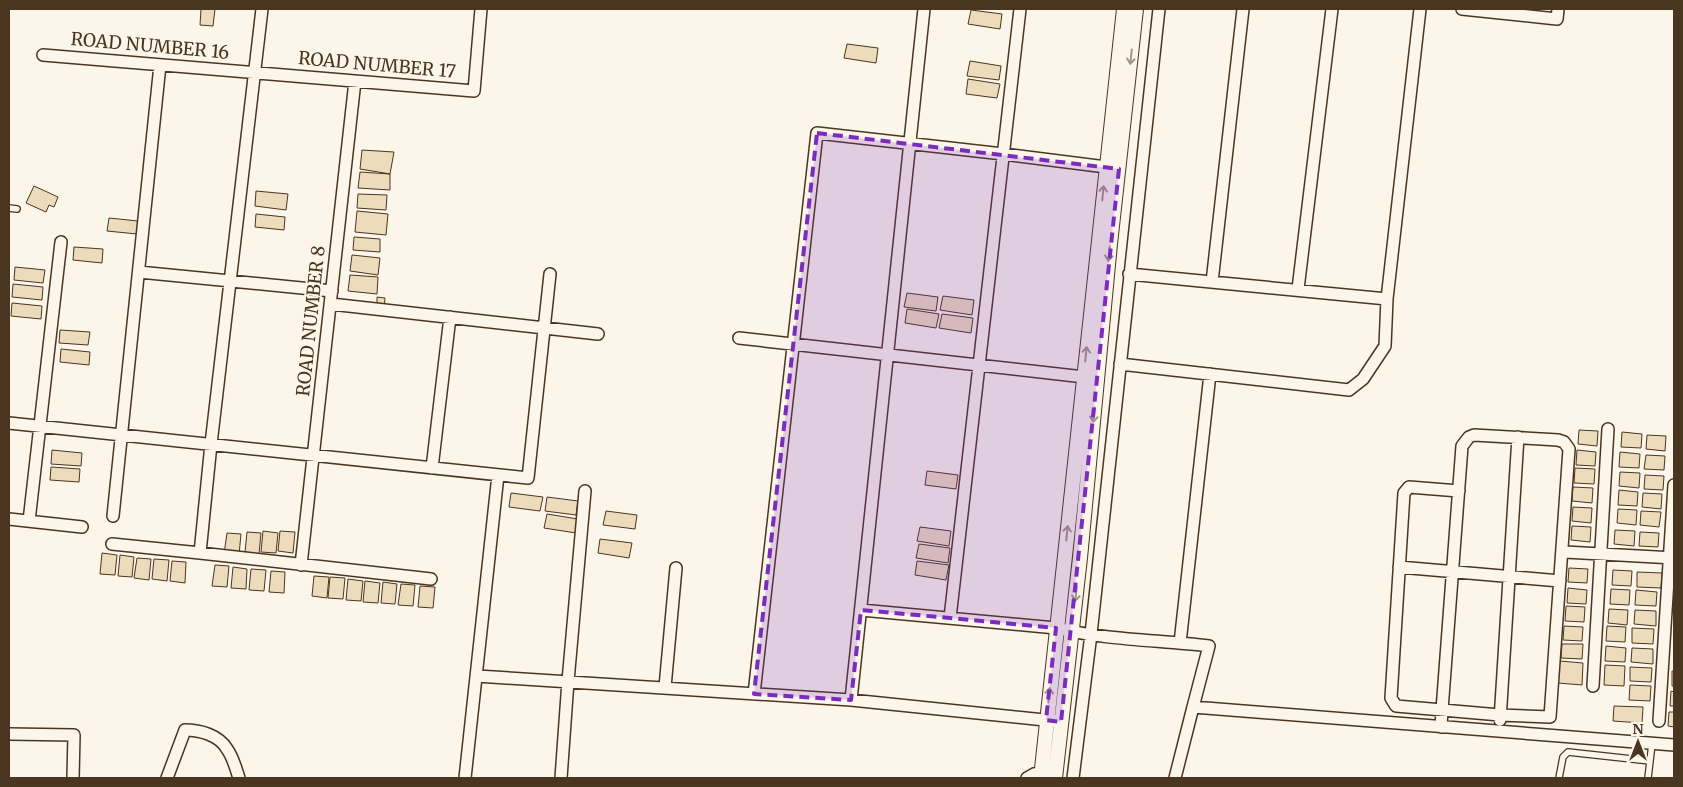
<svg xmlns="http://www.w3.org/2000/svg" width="1683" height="787" viewBox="0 0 1683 787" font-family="Merriweather,serif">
	<rect width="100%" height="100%" fill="#fbf6e9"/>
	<path fill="#ecdcbc" stroke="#4a3520" d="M201 9H215L213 26 200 25Z
		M971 10 1002 14 1000 29 968 24Z
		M847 44 878 48 876 63 844 58Z
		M970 61 1001 66 999 80 967 76Z
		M968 79 1000 84 997 98 966 94Z
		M362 150 394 152 390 174 360 169Z
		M360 172 390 174V190L358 188Z
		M34 186 58 197 54 207 49 205 46 212 26 203Z
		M256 191 288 194 286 210 255 206Z
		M358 194 387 195 386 210 357 208Z
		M357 211 388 214 386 235 355 232Z
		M256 214 285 217 284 230 255 227Z
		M109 218 138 221 137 234 107 231Z
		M354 237 380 239V252L353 250Z
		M74 247 103 249 102 263 73 260Z
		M352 255 380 258 378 275 350 271Z
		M15 267 45 270 43 283 14 280Z
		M350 275 378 277 377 294 348 291Z
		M13 284 43 287 42 300 12 297Z
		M907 293 938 297 936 311 904 307Z
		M943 296 974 300 972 315 940 310Z
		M377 297 385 298 384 308 377 307Z
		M12 303 42 306 41 319 11 316Z
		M907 309 939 314 936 328 905 323Z
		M942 314 973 318 971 333 939 328Z
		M60 330 90 332 88 345 59 343Z
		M61 349 90 352 89 365 60 362Z
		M1579 430 1598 431 1597 446 1578 444Z
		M1622 432 1642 434 1641 448 1621 447Z
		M1647 435 1666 436 1665 451 1646 449Z
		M52 450 82 453 81 466 51 464Z
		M1577 450 1596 452 1595 466 1576 465Z
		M1620 452 1640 454 1639 468 1619 467Z
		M1646 455 1665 456 1664 470 1644 469Z
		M51 467 80 469 79 482 50 480Z
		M1575 468 1595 469 1594 484 1574 483Z
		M927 471 958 475 956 489 925 485Z
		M1620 472 1640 473 1639 488 1619 486Z
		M1645 475 1664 476 1663 490 1644 489Z
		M1573 487 1593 488 1592 503 1572 501Z
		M1619 490 1638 492 1637 506 1618 505Z
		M511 493 543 497 540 511 509 507Z
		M1643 493 1662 494 1661 509 1642 507Z
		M547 497 578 501 576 515 545 511Z
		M1573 507 1592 508 1591 523 1572 521Z
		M1618 509 1637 510 1636 525 1617 523Z
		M606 511 637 515 635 529 603 525Z
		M1641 511 1661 512 1659 527 1640 525Z
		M547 514 578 519 576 533 544 528Z
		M1572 526 1591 527 1590 542 1571 540Z
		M920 527 951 531 949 546 917 541Z
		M1615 530 1635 531 1634 546 1614 544Z
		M263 531 278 533 276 553 261 552Z
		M280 531 295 532 293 553 278 551Z
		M247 532 261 533 259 554 245 552Z
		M1640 532 1659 533 1658 547 1639 546Z
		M227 533 241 534 239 555 224 554Z
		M600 539 632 543 629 558 598 553Z
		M919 544 950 548 948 563 916 558Z
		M102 553 117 555 115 575 100 574Z
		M120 555 134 557 132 577 118 576Z
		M137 558 151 559 149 580 134 578Z
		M154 559 169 560 167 581 152 579Z
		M172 561 186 562 185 583 170 581Z
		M917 561 949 565 946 580 915 575Z
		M215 565 229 566 227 587 212 586Z
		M233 567 247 569 246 589 231 588Z
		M1569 568 1588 569 1587 583 1568 582Z
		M251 569 266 570 264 591 249 590Z
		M1613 570 1632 571 1631 586 1612 585Z
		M271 571 285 572 284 593 269 592Z
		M1637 572 1662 573 1661 588 1637 587Z
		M314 576 329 577 327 598 312 596Z
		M330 577 345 578 343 599 328 598Z
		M348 579 363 581 361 601 346 600Z
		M365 581 380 583 378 603 363 602Z
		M383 582 397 584 395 604 381 603Z
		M401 584 415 585 413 606 398 605Z
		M420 586 435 587 433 608 418 607Z
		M1568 588 1587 590 1586 604 1567 603Z
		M1611 589 1630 590 1629 605 1610 604Z
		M1636 590 1657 592 1656 606 1635 605Z
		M1566 606 1585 607 1584 622 1565 621Z
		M1609 609 1628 610 1627 625 1608 623Z
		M1635 610 1656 611V626L1634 624Z
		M1564 626 1583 627 1582 641 1563 640Z
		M1607 626 1626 627 1625 642 1606 641Z
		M1632 628 1654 629 1653 644 1632 643Z
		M1562 644H1583L1582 659 1561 658Z
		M1606 646 1626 648 1625 662 1605 661Z
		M1632 648 1653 649V664L1631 662Z
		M1560 661 1583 663 1582 685 1558 683Z
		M1605 665 1625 666 1624 686 1604 685Z
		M1630 667 1652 668 1651 682 1630 681Z
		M1672 671H1674V686H1672Z
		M1630 685 1651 686 1650 701 1629 700Z
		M1671 691 1674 692V706H1670Z
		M1614 706 1643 707 1642 723 1613 721Z
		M1669 712H1674V727L1668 726Z"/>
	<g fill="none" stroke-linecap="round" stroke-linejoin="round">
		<g stroke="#4a3520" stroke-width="8">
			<path id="service" d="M9 208 17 209
				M1559 778 1563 757 1568 752 1650 761
				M1648 778 1652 744"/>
		</g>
		<g stroke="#4a3520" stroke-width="14">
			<path id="minor" d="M262 9 211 444 200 553 431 579
				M1462 9 1557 19 1558 9
				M43 55 474 91 481 9
				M139 272 332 291
				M1129 274 1387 299
				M1212 282 1243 9
				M1298 289 1332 9
				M331 304 598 334
				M739 338 1093 378
				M1120 364 1349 390 1363 379 1385 346 1387 299 1420 9
				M9 423 528 478 550 274
				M432 468 450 317
				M113 516 160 65
				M9 519 82 527
				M29 521 61 242
				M112 544 200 553
				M1565 552 1674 558
				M301 565 355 81
				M1399 567 1560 581
				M861 610 1056 628C1106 640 1158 640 1209 646L1193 707
				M950 618 1020 9
				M1180 643 1210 374
				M477 676 851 700 1054 721
				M1593 686 1608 429
				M665 687 676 568
				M754 694 817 133 1003 154 1114 168
				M851 700 924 9
				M1500 720 1518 437
				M1659 721 1674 485
				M1441 727 1442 710 1462 446 1469 437 1474 435 1558 440 1564 442 1569 449 1550 717 1500 715 1396 706 1391 698 1404 493 1409 487 1459 491
				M9 734 74 735 73 778
				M167 778 185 730C200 730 219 735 227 749 233 757 236 769 239 778
				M465 778 498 475
				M561 778 568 681 585 491
				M1027 778 1034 774 1041 773
				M1073 778 1091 634 1159 9
				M1175 778 1193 707 1674 745"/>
		</g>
		<g stroke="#4a3520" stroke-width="16">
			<path id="tertiary" d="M1041 778 1124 9
				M1055 778 1080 558 1110 244 1136 9"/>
		</g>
		<use href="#service" stroke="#fbf6e9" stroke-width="5.5"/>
		<use href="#minor" stroke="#fbf6e9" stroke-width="11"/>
		<use href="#tertiary" stroke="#fbf6e9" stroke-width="14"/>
	</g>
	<defs><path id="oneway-shaft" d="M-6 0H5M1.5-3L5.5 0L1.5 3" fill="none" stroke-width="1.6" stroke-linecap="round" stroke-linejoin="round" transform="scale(1.25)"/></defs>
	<g stroke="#a29684">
		<use href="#oneway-shaft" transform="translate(1131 57) rotate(96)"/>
		<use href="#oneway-shaft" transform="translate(1103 193) rotate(-84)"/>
		<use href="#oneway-shaft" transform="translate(1109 254) rotate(96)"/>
		<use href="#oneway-shaft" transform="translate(1086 354) rotate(-84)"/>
		<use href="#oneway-shaft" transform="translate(1094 415) rotate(96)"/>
		<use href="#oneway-shaft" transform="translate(1067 533) rotate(-84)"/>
		<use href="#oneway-shaft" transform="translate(1076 594) rotate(96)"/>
		<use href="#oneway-shaft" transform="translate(1049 695) rotate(-84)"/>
	</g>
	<path fill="#7b2cbf" fill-opacity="0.2" stroke="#7b2cbf" stroke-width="4" stroke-dasharray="10 6" stroke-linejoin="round" d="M817 133 1119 169 1061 722 1046 720 1056 628 950 618 861 610 851 700 754 694Z"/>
	<g text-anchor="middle" stroke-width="4" stroke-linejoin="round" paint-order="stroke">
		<g font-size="18" fill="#4a3520" stroke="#fbf6e9">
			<text transform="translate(150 46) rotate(5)" y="6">ROAD NUMBER 16</text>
			<text transform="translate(377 65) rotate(5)" y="6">ROAD NUMBER 17</text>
			<text transform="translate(311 321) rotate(-84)" y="6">ROAD NUMBER 8</text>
		</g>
	</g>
	<rect width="1683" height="787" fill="none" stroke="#4a3520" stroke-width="20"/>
	<g transform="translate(1638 742)" stroke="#fbf6e9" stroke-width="4" paint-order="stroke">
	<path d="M0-4L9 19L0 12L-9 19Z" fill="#4a3520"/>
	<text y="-8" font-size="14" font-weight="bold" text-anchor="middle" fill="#4a3520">N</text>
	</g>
</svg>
